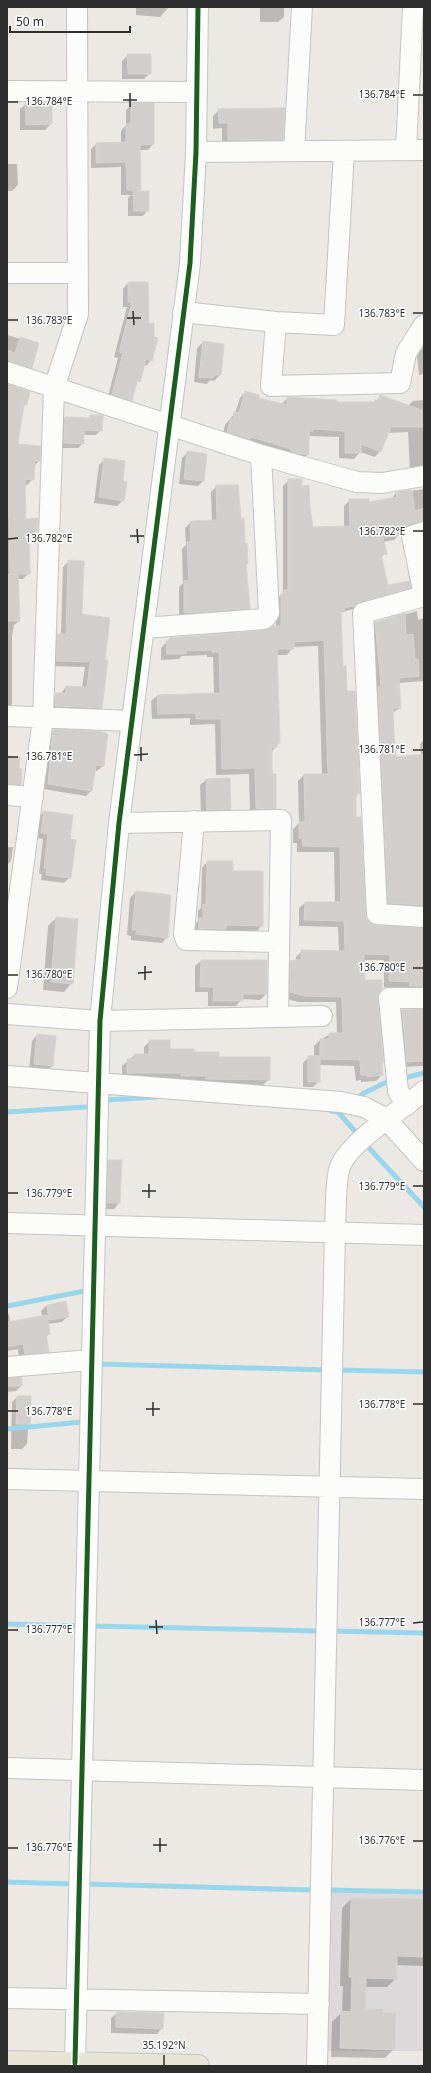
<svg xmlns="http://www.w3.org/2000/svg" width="431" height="2073" viewBox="0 0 431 2073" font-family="'Noto Sans',sans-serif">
	<rect width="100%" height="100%" fill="#ece8e4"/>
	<path fill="#dcd9db" d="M325 1892 424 1894V2051H323Z"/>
	<path fill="#0003" d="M136 7H169L160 17 136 15Z
		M260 7H284V17L278 22H260Z
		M128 55 150 73 144 79H122V61Z
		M26 104 51 124 45 130H20V109Z
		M132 104 153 144 148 150H139L140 189 137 192 148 210 143 216H128V198L131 195H121V167L91 168V149L96 144 121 143V131L126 125V110Z
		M219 110 282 139 276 145 222 146V128L213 129V116Z
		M7 164H17L18 185 12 191H7Z
		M128 283 148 325 151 360 146 366 143 365 131 400 125 406 107 400 118 358 114 357 127 307H123V289Z
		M7 335 38 344 31 368 26 373 7 368Z
		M203 342 220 375 214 381 210 380 207 384 194 382 197 348Z
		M424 346V374L419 375 417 355Z
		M7 385 26 404 22 408 17 444 39 461 34 466 33 479 27 485H24L25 520 37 531 31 536H28L29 573 23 579H17L19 621 14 625 12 636V704L7 710Z
		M245 392 257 398 282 404 287 398 335 403H373L381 397 408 406 413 401 424 400V472L410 471 408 432 388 433 380 451 375 457 360 452 354 459 339 458V437L308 436V454L302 460 222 438 225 425 235 413 240 398Z
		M90 416 101 430 96 435H83V443L78 448H59L60 423 65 418 88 419Z
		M188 452 203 481 198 486 179 484 182 458Z
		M105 459 122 482 123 500 117 506 94 503 99 465Z
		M289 480 301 487 309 508 312 528H344V506L350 500 368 504 390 500 396 493 424 489V529L414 527 401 532 394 540 383 542 385 553 381 558 387 587H410L404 593 340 613 342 667 359 792 355 797V818L365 915 366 921 376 926 424 929V994L404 992V987H384V960H363L364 981 378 993 377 999 383 1062 381 1064 382 1075 376 1081 361 1082V1080L356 1081 354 1066 319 1065V1081L313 1087H303V1063L309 1057H314V1046L320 1040 330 1034H337L336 1002H298L284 998 285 967 291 961H296V957L302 951 339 952 338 927 299 926V908L305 903H335L334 852H297V843H293V829L299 823 298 781 304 775H322L318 646 293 647 287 655H276L279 743 271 753 275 808 269 814H250L249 774 216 775 215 724 190 725V718L152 719 151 701 157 696 214 694 213 657H207V655L182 656 179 659 161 660V648L169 639 265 631 276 627 275 601 283 593V486Z
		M217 486 245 565 248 608 243 614 179 619V587L183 583 182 549 186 545 185 528 191 522H212L211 492Z
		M69 561 81 615 104 661 101 708 95 714 50 712 51 700 57 694 61 693 66 687 82 688 85 667 51 666 52 640 58 635H61L63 567Z
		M417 611 418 620 424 618V681L399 683 400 708 392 713 395 758 421 755 420 744 424 740V835L380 839 370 628 375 623Z
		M53 730 103 766 97 771H94L91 791 86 796 43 789 48 736Z
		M7 757 18 769 20 784 14 790 7 789Z
		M206 780 230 809 224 815H201L200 785Z
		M44 812 68 840 70 877 64 883 41 880 42 874H39L43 839 36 838 38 818Z
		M7 847H13L11 861 7 865Z
		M386 851 424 853V914L382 909 380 857Z
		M207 862 232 872 262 925 257 931H223L219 935 193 934 194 925 198 921V911L201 908 202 868Z
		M136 892 167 937 162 943 131 940V936L127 935 130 898Z
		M56 918 72 983 64 992 43 990 48 926Z
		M201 961 266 994 260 1000 242 999 236 1006H208V992H195V966Z
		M424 1009V1066L401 1067 396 1016 402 1010Z
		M37 1035 52 1066 46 1071 29 1070 32 1041Z
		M150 1041 169 1050 218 1058 269 1079 263 1085 200 1084 176 1082V1079H122V1066L135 1055H144V1047Z
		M109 1161H121L119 1203 114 1209H102L103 1167Z
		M47 1305 68 1316 62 1322 47 1324 49 1334 46 1337 48 1352 43 1357 19 1359 18 1349 7 1351V1315L9 1314 10 1322 42 1317 41 1311Z
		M7 1378 21 1386 16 1391 7 1392Z
		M17 1397H30L27 1444 22 1449H11L12 1402Z
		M351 1899 424 1901V1966L396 1965V1978L387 1987H365V2010L394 2049 385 2058 331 2057 332 2022 342 2012 343 1986H340L342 1908Z
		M117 2013 162 2028 157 2034 111 2033V2018Z"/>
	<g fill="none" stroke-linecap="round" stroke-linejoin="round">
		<path stroke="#99d6ec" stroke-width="5" d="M404 1078 424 1073
			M358 1098 364 1093 391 1080
			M107 1100 156 1097
			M331 1111 338 1112 360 1137
			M7 1112 86 1107
			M367 1146 424 1207
			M7 1306 85 1291V1295
			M99 1364 327 1370
			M339 1370 424 1372
			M7 1429 82 1422V1419
			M7 1624 79 1626
			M91 1626 319 1631
			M331 1631 424 1633
			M7 1882 72 1884
			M85 1884 314 1890V1892
			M325 1890 424 1892"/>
	</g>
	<path fill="#d1cecb" stroke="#d7d4d0" d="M127 54H151V74H128Z
		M25 103H52V124L26 125Z
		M131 103H154V144L140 145 141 190H127L126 162 96 163V143L126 142V124H131Z
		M285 108 283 140H228V123H219L218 109Z
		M133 191H149V211H134Z
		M128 282H148L149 324 154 323V337L158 338 152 361 146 359 140 382 137 381 132 401 112 394 123 353 119 352 132 302H128Z
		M20 337 39 343 32 368 7 361V350L15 353Z
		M203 341 224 344 221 375H214L213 378 199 377Z
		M7 384 30 392 27 405 24 404 18 444 41 446 40 461H35L34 480 25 479 26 519 38 518V531H29L30 574H10L9 516H7Z
		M245 391 259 395V398L287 405V397L337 400 336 402H374L375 400 379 401 380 395 424 411V427H391L381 452 361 444V453H345V431L313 429V431H309V454H299L291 451V449L251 437 250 439 227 432 231 418 233 419 234 412 239 413Z
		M90 415H103L102 431 84 430V444L64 443 65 417 90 418Z
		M187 451 207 454 204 481 184 479Z
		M104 458 125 461 123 481 127 482 124 501 99 497Z
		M288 479H302V486L309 485 310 508 313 527 350 526 349 499H369V502L397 497 396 492 412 490 415 511 424 508V521L408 525 403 528 401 534 383 538 387 554 381 555 388 585 409 581 411 588 360 602 354 606 344 608V611H341L343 666H346L347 691H355L360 793H356V817H361L366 915 367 920 376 925 424 928V986H410L409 982 389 981 390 955 364 954 365 980H382V989L379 993 378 999 384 1062H382L383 1075 367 1077V1075H361L360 1060 320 1059V1082H308V1056H320V1039H329V1033H343L342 997 304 996 290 992V961L301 959V950L345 951 344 921 304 920 305 902H341L340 847 303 846 302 838H299V822H305L304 774H328L324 640 294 642V649H277L280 743 277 744V747L272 748V774H276V809H256L255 768 222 769 221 719H196V713L158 714 157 695 220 693 219 652H212V650L186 651V654H167L166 641H169V638L265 630 273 626H281V594H284V590H288Z
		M216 485H238L241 518H244L245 543H247L248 564H246L250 609 184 613V581L189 580 187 542H191L190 521 217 520Z
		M68 560 84 561 82 614 110 618 105 660H108L102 708 55 706 56 693H66V686L87 687 90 662 56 661 57 634H66Z
		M18 574 20 621H7V575Z
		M405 613 406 635 413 634 415 659H418L419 676 399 678 401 708H393L394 735 396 757 424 754V905L388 903 378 687 381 686 375 622Z
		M53 729 99 731 108 734 104 766 96 765 92 791 48 784Z
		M7 756 20 757 19 768 22 769 21 785 7 784Z
		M230 778 231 809 207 810 206 779Z
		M44 811 73 815 70 839 76 840 71 878 46 875 47 868H44L48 834 41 833Z
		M207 861H233V871H263V926L226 925V929H199V918H203V904L206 905Z
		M136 891 171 895 168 938 136 934 137 930H132Z
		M56 917 78 919 73 984 51 982Z
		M201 960H267V994H243V1001H213L214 987H200Z
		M402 1010H424L423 1061 407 1062Z
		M37 1034 56 1036 53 1066 34 1064Z
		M149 1040H170V1049H194V1052H219V1057H270V1080L206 1079V1076H181V1073H127V1059H135L134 1054H149Z
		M108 1160H122L120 1203H107Z
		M66 1301 69 1317 49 1320 47 1305Z
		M47 1315 50 1334H46L49 1352 25 1354 23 1344 7 1347V1322Z
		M22 1377V1386H7V1378Z
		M17 1396H31L30 1424H16Z
		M351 1898 424 1899V1957L397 1956V1979L366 1978V2009H383V2012L396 2013 395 2050 340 2048 341 2011 351 2012 352 1977H349Z
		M116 2012 164 2013 163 2029 116 2027Z"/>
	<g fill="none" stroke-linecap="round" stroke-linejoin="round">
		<g stroke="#c5c4c5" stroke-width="22">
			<path id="minor" d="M7 91 197 92
				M406 150 413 7
				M294 151 302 7
				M196 152 424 150
				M7 273H78
				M183 312 276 322 334 325 344 151
				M276 322 271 386 400 383 406 353 424 325
				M7 372 261 455 357 482 382 483 424 476
				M424 532 412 536 424 595
				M424 596 363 613 377 914 424 917
				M144 628 264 619 269 613 261 455
				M7 716 132 721
				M7 795 33 797
				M194 821 184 934 186 940 279 942
				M119 823 281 820 278 1017
				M7 988 43 718 54 388 78 314 77 7
				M7 1014 100 1021 322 1016
				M7 1076 341 1102 364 1107 385 1118 424 1161
				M407 1105 398 1091 389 998H424
				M7 1223 424 1235
				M7 1367 91 1360
				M7 1479 424 1489
				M7 1768 424 1780
				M7 1998 319 2004
				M75 2063 100 1021 119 823 190 263 196 152 198 7
				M317 2066 335 1232C336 1213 335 1188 339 1170 345 1144 403 1109 424 1091"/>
		</g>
		<g stroke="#c6c5c4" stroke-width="24">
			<path id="major" d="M7 2062 198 2066"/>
		</g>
		<use href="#minor" stroke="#fcfcfb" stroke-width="20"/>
		<use href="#major" stroke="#e8e4d6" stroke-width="22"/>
		<g stroke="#fff" stroke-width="8">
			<path id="cycleway" d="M75 2063 100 1021 119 823 190 263 196 152 198 7"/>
		</g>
		<use href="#cycleway" stroke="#1b5e20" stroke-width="5"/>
	</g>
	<path fill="none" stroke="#2e2e2e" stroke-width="1.5" d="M130 93V107M413 95H423M123 100H137M8 102H18M133 311 134 325M413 313H423M127 318H141M8 320H18M137 529 138 543M413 531H423M130 536H144M8 539 18 538M141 747V761M413 750H423M134 755 148 754M8 757H18M145 966V980M413 968H423M138 973 152 972M8 975H18M149 1184V1198M413 1186H423M142 1191H156M8 1193H18M153 1402V1416M413 1404H423M146 1409H160M8 1411H18M156 1620 157 1634M413 1623 423 1622M149 1627H163M8 1630H18M160 1838V1852M413 1841H423M153 1845H167M8 1848H18M164 2055V2065"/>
	<g font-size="10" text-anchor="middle" fill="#2e2e2e" stroke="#fff" stroke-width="3" stroke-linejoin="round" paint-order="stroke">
		<text x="382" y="98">136.784°E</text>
		<text x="49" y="105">136.784°E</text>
		<text x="382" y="317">136.783°E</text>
		<text x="49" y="324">136.783°E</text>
		<text x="382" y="535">136.782°E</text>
		<text x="49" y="542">136.782°E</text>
		<text x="382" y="753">136.781°E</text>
		<text x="49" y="760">136.781°E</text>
		<text x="382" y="971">136.780°E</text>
		<text x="49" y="978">136.780°E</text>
		<text x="382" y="1190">136.779°E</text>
		<text x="49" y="1197">136.779°E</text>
		<text x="382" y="1408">136.778°E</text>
		<text x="49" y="1415">136.778°E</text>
		<text x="382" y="1626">136.777°E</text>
		<text x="49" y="1633">136.777°E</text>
		<text x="382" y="1844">136.776°E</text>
		<text x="49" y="1851">136.776°E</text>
		<text x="164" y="2049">35.192°N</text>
	</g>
	<rect width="431" height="2073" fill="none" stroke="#2e2e2e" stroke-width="16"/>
	<path d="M10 26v6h120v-6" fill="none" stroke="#2e2e2e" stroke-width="2"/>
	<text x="16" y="26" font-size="12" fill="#2e2e2e" stroke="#ffffff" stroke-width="3" paint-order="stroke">50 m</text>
</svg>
